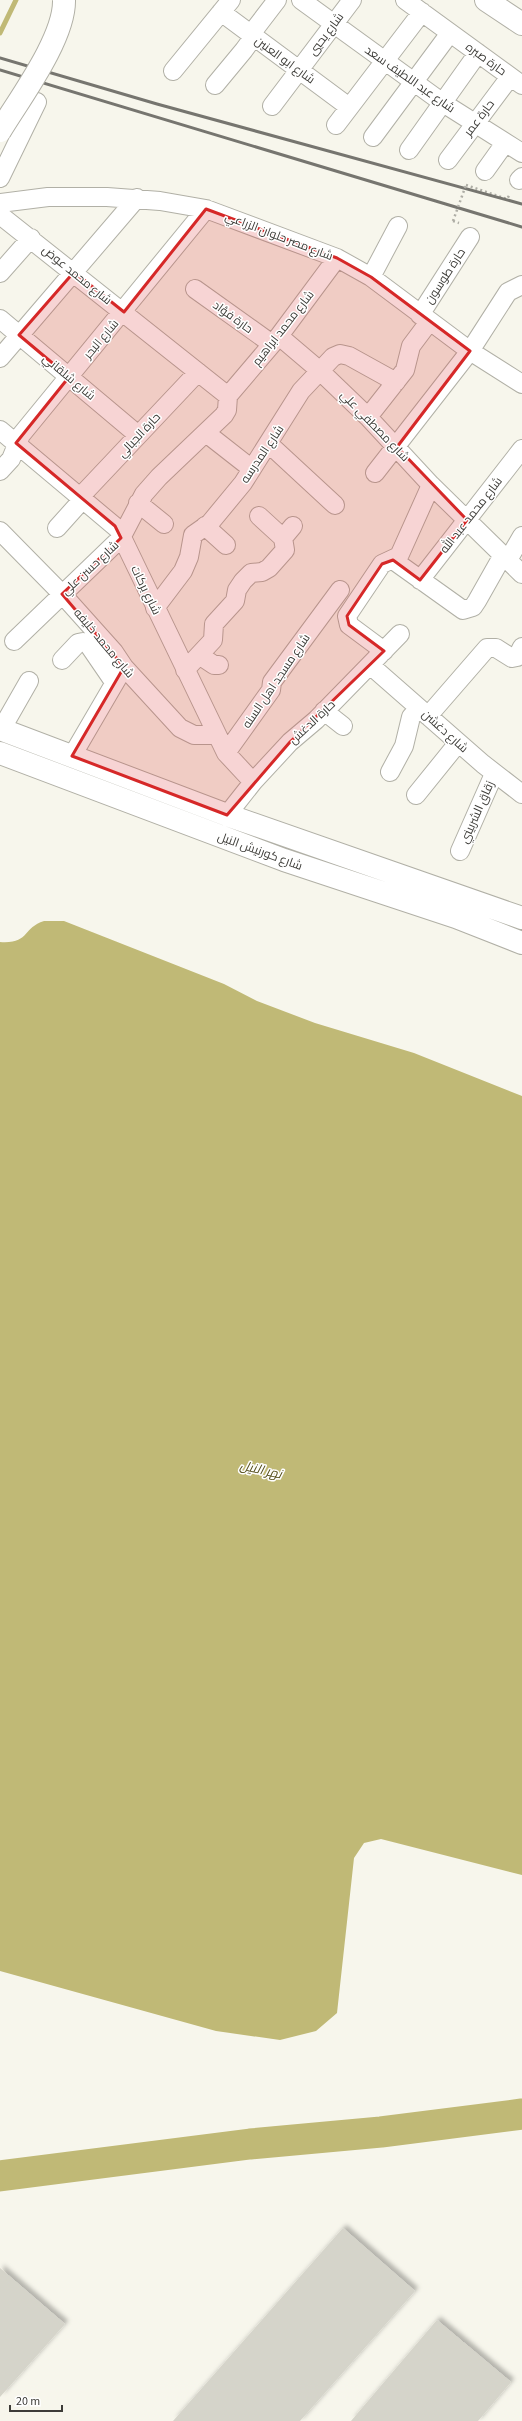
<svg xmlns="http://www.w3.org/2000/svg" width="522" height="2421" viewBox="0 0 522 2421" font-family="'Source Sans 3',Cairo,sans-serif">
	<defs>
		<filter id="shadow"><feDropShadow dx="3.5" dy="-3.5" stdDeviation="2" flood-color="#0004"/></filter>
	</defs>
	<rect width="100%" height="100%" fill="#f7f6ec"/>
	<path fill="#c0b976" d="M44 921H64L224 984 257 1001 315 1023 414 1053 522 1096V1875L381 1839 364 1843 354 1858 337 2013 316 2031 280 2040 216 2031 0 1971V942C30 944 22 928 44 921Z"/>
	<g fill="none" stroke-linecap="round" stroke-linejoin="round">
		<path stroke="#c0b976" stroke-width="5" d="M0 33 16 0"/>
		<path stroke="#c0b976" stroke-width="31" d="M0 2176 250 2144 381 2132 522 2114"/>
	</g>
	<path fill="#d5d4ca" filter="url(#shadow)" d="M343 2228 415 2291 300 2421H173Z
		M0 2268 65 2324 0 2397Z
		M437 2320 511 2382 478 2421H351Z"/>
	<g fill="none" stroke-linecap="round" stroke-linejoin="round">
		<g stroke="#b1b0a6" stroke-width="20">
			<path id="street" d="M301 0 443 103 522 153
				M405 0 522 85
				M221 12 349 107
				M173 71 231 0
				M215 85 244 50 249 43 251 34 277 0
				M272 106 352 0
				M336 125 422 12
				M373 137 450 33
				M409 150 478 53
				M448 160 510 77
				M485 171 505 143
				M0 178 37 102
				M519 180 522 177
				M0 203 48 197H107L160 201 206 209 337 258 371 277 470 351 522 384
				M0 215 228 396
				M0 273 31 238
				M371 277 398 226
				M195 289 272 344
				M420 315 470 237
				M0 319 138 435
				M279 336 319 370 368 417 431 485 522 574
				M0 358 137 198
				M228 396 279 336 337 258
				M368 417 405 370 411 346 429 322
				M0 430 118 529 226 753 253 782
				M206 433 252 469
				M269 444 335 505
				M0 471 11 459 21 435 206 209
				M375 473 470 351 508 292 522 285
				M80 497 198 372
				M138 503 164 524
				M259 516 283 538
				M205 526 226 545
				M57 528 83 499
				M0 531 62 594 114 652 124 667 180 728 194 735H217
				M393 560 463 610 473 607 477 601 503 555
				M508 560 522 536
				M420 580 522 449
				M155 608 183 571 189 557 193 535 210 523 243 483 301 391 333 357 340 354 349 356 396 382
				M14 641 121 538 144 494 159 477 224 415 227 410 228 396
				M384 651 349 625 347 616 382 564 397 557 400 554 431 485
				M199 655 214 665H219
				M62 660 78 643 83 642 88 644 114 682
				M370 665 483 764 522 794
				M185 670 213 640 214 624 235 601 237 590 243 581 251 573 262 572 269 568 285 550 283 538 293 526
				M324 711 343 726
				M428 716 487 648H496L512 658 517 657 522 647
				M1 730 29 681
				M226 753 271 690 272 682 340 590
				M72 756 124 667
				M390 772 404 746 411 717 419 708
				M416 795 458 743
				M227 815 253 782 290 742 316 720 400 634
				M460 851 494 774"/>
		</g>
		<g stroke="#b1b0a6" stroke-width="24">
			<path id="secondary" d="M486 0 522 24"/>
		</g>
		<g stroke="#b1b0a6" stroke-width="24">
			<path id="highway" d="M0 729 227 815 522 918
				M0 753 284 860 456 917 522 943"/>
		</g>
		<path stroke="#aeada5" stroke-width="2.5" stroke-dasharray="2 3" stroke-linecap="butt" d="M466 185 507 199 510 194
			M453 221 459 223"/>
		<use href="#street" stroke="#fff" stroke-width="18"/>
		<use href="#secondary" stroke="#fff" stroke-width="22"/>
		<use href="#highway" stroke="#fff" stroke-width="22"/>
		<path stroke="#76756f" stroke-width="3" d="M0 58 157 104 522 204
			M0 70 522 227"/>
		<g stroke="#b1b0a6" stroke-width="24" stroke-linecap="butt">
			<path id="highway-bridge" d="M0 131C20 98 65 38 64 0"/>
		</g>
		<path stroke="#aeada5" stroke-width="2.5" stroke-dasharray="2 3" stroke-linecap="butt" d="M453 221 466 185"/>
		<use href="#highway-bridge" stroke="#fff" stroke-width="22"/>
	</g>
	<path fill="#d62828" fill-opacity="0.2" stroke="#d62828" stroke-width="3" stroke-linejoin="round" d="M206 209 337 258 371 277 470 351 397 447 467 520 420 580 393 560 382 564 347 616 349 625 384 651 290 742 227 815 72 756 124 667 62 594 121 538 115 526 16 443 69 377 19 335 74 272 124 312Z"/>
	<g text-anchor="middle" stroke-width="3" stroke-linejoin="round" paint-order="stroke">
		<g font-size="12" fill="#3d3c38" stroke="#fff">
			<text transform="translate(326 34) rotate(-53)" y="4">شارع يحيي</text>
			<text transform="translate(486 59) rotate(36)" y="4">حارة صبره</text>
			<text transform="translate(285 60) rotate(36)" y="4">شارع ابو العنين</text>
			<text transform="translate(410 79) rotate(35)" y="4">شارع عبد اللطيف سعد</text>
			<text transform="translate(479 118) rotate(-53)" y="4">حارة عمر</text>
			<text transform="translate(279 236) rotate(21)" y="4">شارع مصر حلوان الزراعي</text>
			<text transform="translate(77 275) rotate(39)" y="4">شارع محمد عوض</text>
			<text transform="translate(445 276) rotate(-57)" y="4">حارة طوسون</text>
			<text transform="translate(233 317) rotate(36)" y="4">حارة فؤاد</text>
			<text transform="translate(283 328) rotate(-52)" y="4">شارع محمد ابراهيم</text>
			<text transform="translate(101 339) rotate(-50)" y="4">شارع البحر</text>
			<text transform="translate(69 377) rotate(40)" y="4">شارع شلقاني</text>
			<text transform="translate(375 426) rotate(46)" y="4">شارع مصطفي علي</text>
			<text transform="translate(139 435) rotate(-47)" y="4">حارة الجبالي</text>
			<text transform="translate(262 454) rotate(-56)" y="4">شارع المدرسه</text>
			<text transform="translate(471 515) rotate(-52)" y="4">شارع محمد عبد الله</text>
			<text transform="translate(90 568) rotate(-43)" y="4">شارع حسن علي</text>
			<text transform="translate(146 590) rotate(64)" y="4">شارع بركات</text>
			<text transform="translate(104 643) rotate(50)" y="4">شارع محمد خليفه</text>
			<text transform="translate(276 681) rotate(-56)" y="4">شارع مسجد اهل السنه</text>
			<text transform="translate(312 722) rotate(-43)" y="4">حارة الدغش</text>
			<text transform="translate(445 731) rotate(42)" y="4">شارع دغشن</text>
			<text transform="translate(477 812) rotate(-66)" y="4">زقاق الشربيني</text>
			<text transform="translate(260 851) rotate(20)" y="4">شارع كورنيش النيل</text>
		</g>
		<g font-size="13" font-style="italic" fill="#56501d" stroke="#fff">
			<text transform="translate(261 1469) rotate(13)" y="5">نهر النيل</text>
		</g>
	</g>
	<path d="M10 2405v6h52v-6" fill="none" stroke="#3d3c38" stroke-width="2"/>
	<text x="16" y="2405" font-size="12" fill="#3d3c38" stroke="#ffffff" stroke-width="3" paint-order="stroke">20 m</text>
</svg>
